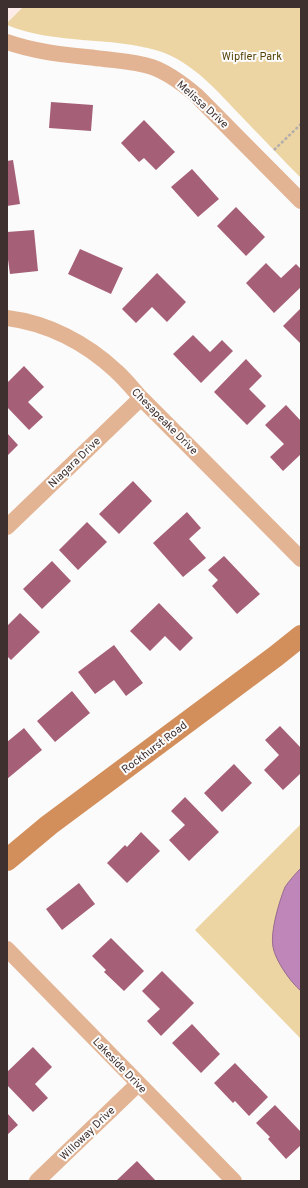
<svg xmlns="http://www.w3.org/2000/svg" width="308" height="1188" viewBox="0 0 308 1188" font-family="Overpass,sans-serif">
	<rect width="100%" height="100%" fill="#fbfbfb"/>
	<path fill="#fdebe8" d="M7 7H23L7 23Z"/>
	<path fill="#ecd5a3" d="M23 7H301V178C281 158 261 137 242 117 218 92 193 62 159 51 110 36 55 45 7 25V23Z
		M301 824V1039L195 930Z"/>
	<path fill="#be86b9" stroke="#986c8f" d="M301 868V991C291 983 275 960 273 947 270 932 279 902 285 887 289 881 296 873 301 868Z"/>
	<path fill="#a55f77" d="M51 102 93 105 91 131 49 128Z
		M144 120 175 152 156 170 144 158 139 162 121 143Z
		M13 160 20 204 7 206V161Z
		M192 169 219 199 198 217 171 187Z
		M236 207 265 237 246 256 217 226Z
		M34 230 38 271 10 274 7 252V232Z
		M80 249 123 268 111 294 68 274Z
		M266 263 281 278 296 264 301 269V287L274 313 246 283Z
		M157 273 186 302 167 322 152 307 136 323 122 309Z
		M301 308V344L283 326Z
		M193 335 210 352 222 340 233 351 201 383 173 354Z
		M246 359 262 376 249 389 266 406 247 425 214 392Z
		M24 366 44 387 28 402 43 417 29 430 7 407V383Z
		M286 405 301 421V454L283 471 270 457 284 444 265 425Z
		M7 433 18 445 7 456Z
		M133 481 152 501 119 534 99 514Z
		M187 512 201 528 189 539 206 558 183 577 153 543Z
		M87 522 107 542 78 570 59 550Z
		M224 556 260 594 237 614 212 586 218 580 208 570Z
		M52 561 71 581 42 609 23 589Z
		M159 603 193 638 180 651 165 636 150 651 130 631Z
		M20 613 40 632 11 660 7 656V626Z
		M114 645 143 683 126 696 114 680 95 694 78 672Z
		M72 691 90 713 55 742 37 721Z
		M280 726 301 748V773L283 790 264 770 279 755 265 740Z
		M24 728 42 750 7 779V742Z
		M234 764 252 783 222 812 204 793Z
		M185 797 219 832 189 861 169 840 185 825 171 811Z
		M141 832 160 851 127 883 107 863 125 845 127 847Z
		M79 883 95 904 62 930 46 909Z
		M111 938 144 971 124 991 104 972 106 970 92 956Z
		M162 971 194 1003 161 1036 147 1021 160 1009 142 991Z
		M192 1024 220 1054 201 1073 172 1043Z
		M33 1047 52 1067 35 1084 48 1098 33 1112 7 1085V1072Z
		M235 1063 268 1097 249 1116 235 1101 233 1103 214 1083Z
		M275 1105 301 1132V1145L286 1159 268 1139 270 1137 256 1123Z
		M7 1113 18 1125 7 1135Z
		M137 1161 156 1181H119L117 1180Z"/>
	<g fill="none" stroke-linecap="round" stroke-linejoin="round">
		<path stroke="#b3aead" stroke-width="2.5" stroke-dasharray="3 2" stroke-linecap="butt" d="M274 150 301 124"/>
		<path stroke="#e2b493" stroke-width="16" d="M7 42C38 53 71 55 104 59 120 61 137 62 152 67 169 73 183 84 196 95L301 201
			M7 318C48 323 86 343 116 371 125 379 133 389 141 398L301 559
			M7 527 141 398
			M7 949 234 1181
			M37 1181 138 1084"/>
		<path stroke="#d28f5c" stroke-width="22" d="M7 860 49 825 276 656 301 636"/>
	</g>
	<g text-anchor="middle" stroke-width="4" stroke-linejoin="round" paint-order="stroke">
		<g font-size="11" fill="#574208" stroke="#fbfbfb">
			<text x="252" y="60">Wipfler Park</text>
		</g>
		<g font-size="11" fill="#3e302e" stroke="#fbfbfb">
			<text transform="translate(203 104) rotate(42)" y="4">Melissa Drive</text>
			<text transform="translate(165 421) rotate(45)" y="4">Chesapeake Drive</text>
			<text transform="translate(74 462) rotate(-44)" y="4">Niagara Drive</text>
			<text transform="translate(154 747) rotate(-37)" y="4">Rockhurst Road</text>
			<text transform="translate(120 1065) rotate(46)" y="4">Lakeside Drive</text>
			<text transform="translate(87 1133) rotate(-44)" y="4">Willoway Drive</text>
		</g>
	</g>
	<rect width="308" height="1188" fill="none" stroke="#3e302e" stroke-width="16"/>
</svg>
